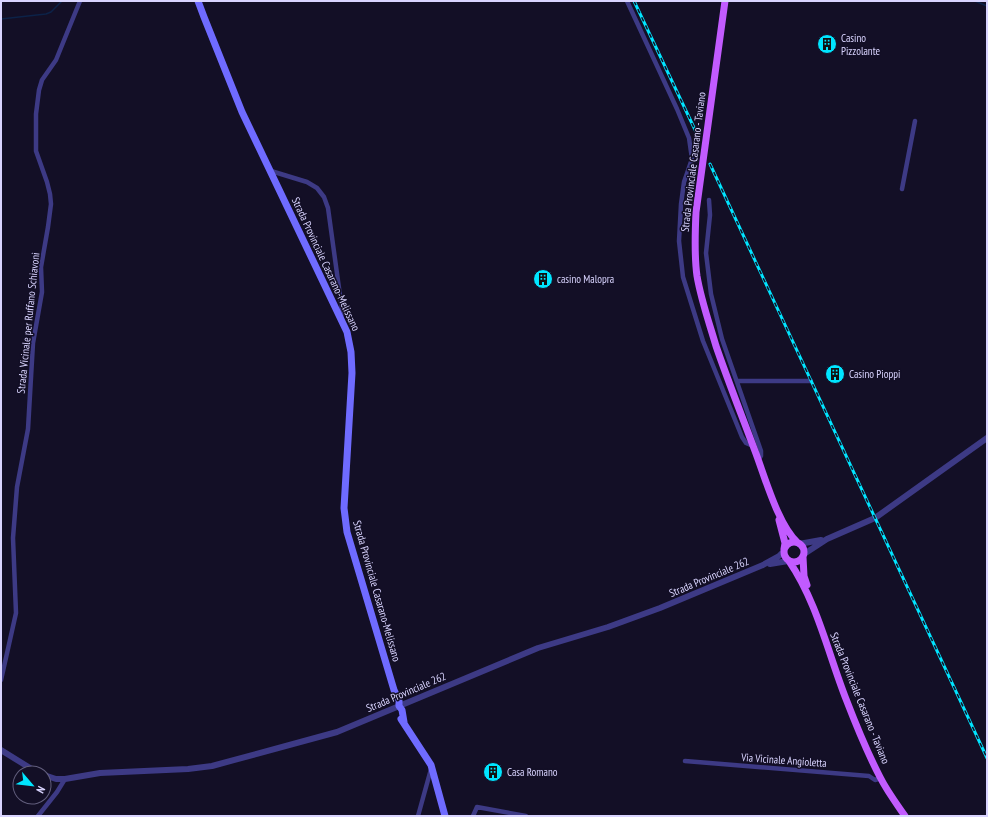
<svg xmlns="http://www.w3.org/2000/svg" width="988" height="817" viewBox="0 0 988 817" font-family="'PT Sans Narrow',sans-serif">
	<rect width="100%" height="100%" fill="#130f26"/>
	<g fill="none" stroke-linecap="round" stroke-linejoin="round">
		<path stroke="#0c2248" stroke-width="1.5" d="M975 1 987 6
			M1 19 46 14 51 12 62 1"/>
		<path stroke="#3d3a85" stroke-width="4.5" d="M627 1 677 109 689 138 692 159 684 182 681 204 679 241 683 277 703 341 742 437 746 443 753 446
			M271 171 307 182 317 188 324 197 328 208 342 310 341 319
			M902 189 915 121
			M709 200 710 215 706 253 711 294 722 339 761 451V456L758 460
			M737 381H811
			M1 680 16 613 13 538 17 487 28 429 33 343 42 292 41 267 48 227 51 204 50 194 47 182 36 151V114L39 90 42 80 56 60 80 1
			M685 761 869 776 875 780 881 778
			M38 816 57 792 65 779
			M418 816 431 769
			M473 816 477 807 526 816"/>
		<path stroke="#3d3a85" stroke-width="6" d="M799 544 821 540
			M804 554 827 539 875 518 987 438
			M770 564 788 561
			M1 750 38 773
			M44 775 56 779H65L100 773 188 769 212 766 337 732 538 648 608 627 660 608 763 565 779 556 784 551"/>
		<path stroke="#6f6bff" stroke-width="7" d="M198 1 204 17 242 112 347 332 351 352 352 373 344 508 347 532 394 690 399 701V706L402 710 404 722
			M401 719 431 765 445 816"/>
		<path stroke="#c25bff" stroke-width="7" d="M725 1 696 212C695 233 694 255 697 276 701 300 709 322 716 346 728 381 742 416 755 451 765 477 778 525 798 543
			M779 520 785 543 784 549
			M784 552a10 10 0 1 1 20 0a10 10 0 1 1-20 0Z
			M803 557 804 576 807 585
			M789 561C817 602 828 653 846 699 856 725 867 752 880 777 887 791 896 803 905 816"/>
		<g stroke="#00e5ff" stroke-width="3">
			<path id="rail" d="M634 1 697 134
				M710 164 987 758"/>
		</g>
		<use href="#rail" stroke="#130f26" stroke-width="1.5" stroke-dasharray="4.5" stroke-linecap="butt"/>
	</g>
	<defs>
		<g id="building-disc" transform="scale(1)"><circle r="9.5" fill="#00e5ff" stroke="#130f26"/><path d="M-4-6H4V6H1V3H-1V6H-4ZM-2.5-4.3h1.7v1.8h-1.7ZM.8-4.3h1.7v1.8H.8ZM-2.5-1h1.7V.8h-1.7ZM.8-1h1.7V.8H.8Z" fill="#111"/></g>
	</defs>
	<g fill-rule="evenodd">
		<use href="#building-disc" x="827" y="44"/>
		<use href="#building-disc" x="543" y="279"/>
		<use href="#building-disc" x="835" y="374"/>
		<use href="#building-disc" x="493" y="772"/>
	</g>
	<g text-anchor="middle" stroke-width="3" stroke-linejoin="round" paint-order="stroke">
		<g font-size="11" fill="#d9d4ff" stroke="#130f26" text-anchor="start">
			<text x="841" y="42">Casino<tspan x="841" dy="13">Pizzolante</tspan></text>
			<text x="557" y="283">casino Malopra</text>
			<text x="849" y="378">Casino Pioppi</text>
			<text x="507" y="776">Casa Romano</text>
		</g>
		<g font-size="11" fill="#d9d4ff" stroke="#130f26">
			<text transform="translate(693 162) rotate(-83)" y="4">Strada Provinciale Casarano - Taviano</text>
			<text transform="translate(326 264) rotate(65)" y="4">Strada Provinciale Casarano-Melissano</text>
			<text transform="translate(28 323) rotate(-84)" y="4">Strada Vicinale per Ruffano Schiavoni</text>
			<text transform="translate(709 577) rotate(-23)" y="4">Strada Provinciale 262</text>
			<text transform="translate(377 591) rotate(74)" y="4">Strada Provinciale Casarano-Melissano</text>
			<text transform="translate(406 692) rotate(-23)" y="4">Strada Provinciale 262</text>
			<text transform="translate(860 698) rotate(68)" y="4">Strada Provinciale Casarano - Taviano</text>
			<text transform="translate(784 760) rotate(4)" y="4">Via Vicinale Angioletta</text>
		</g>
	</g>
	<rect width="988" height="817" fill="none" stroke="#d9d4ff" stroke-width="4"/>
	<g transform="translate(32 785) rotate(118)"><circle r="19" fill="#130f26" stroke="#625e7d"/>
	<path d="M0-3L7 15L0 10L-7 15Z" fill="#00e5ff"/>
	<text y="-6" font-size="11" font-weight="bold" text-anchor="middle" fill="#d9d4ff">N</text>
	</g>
</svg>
